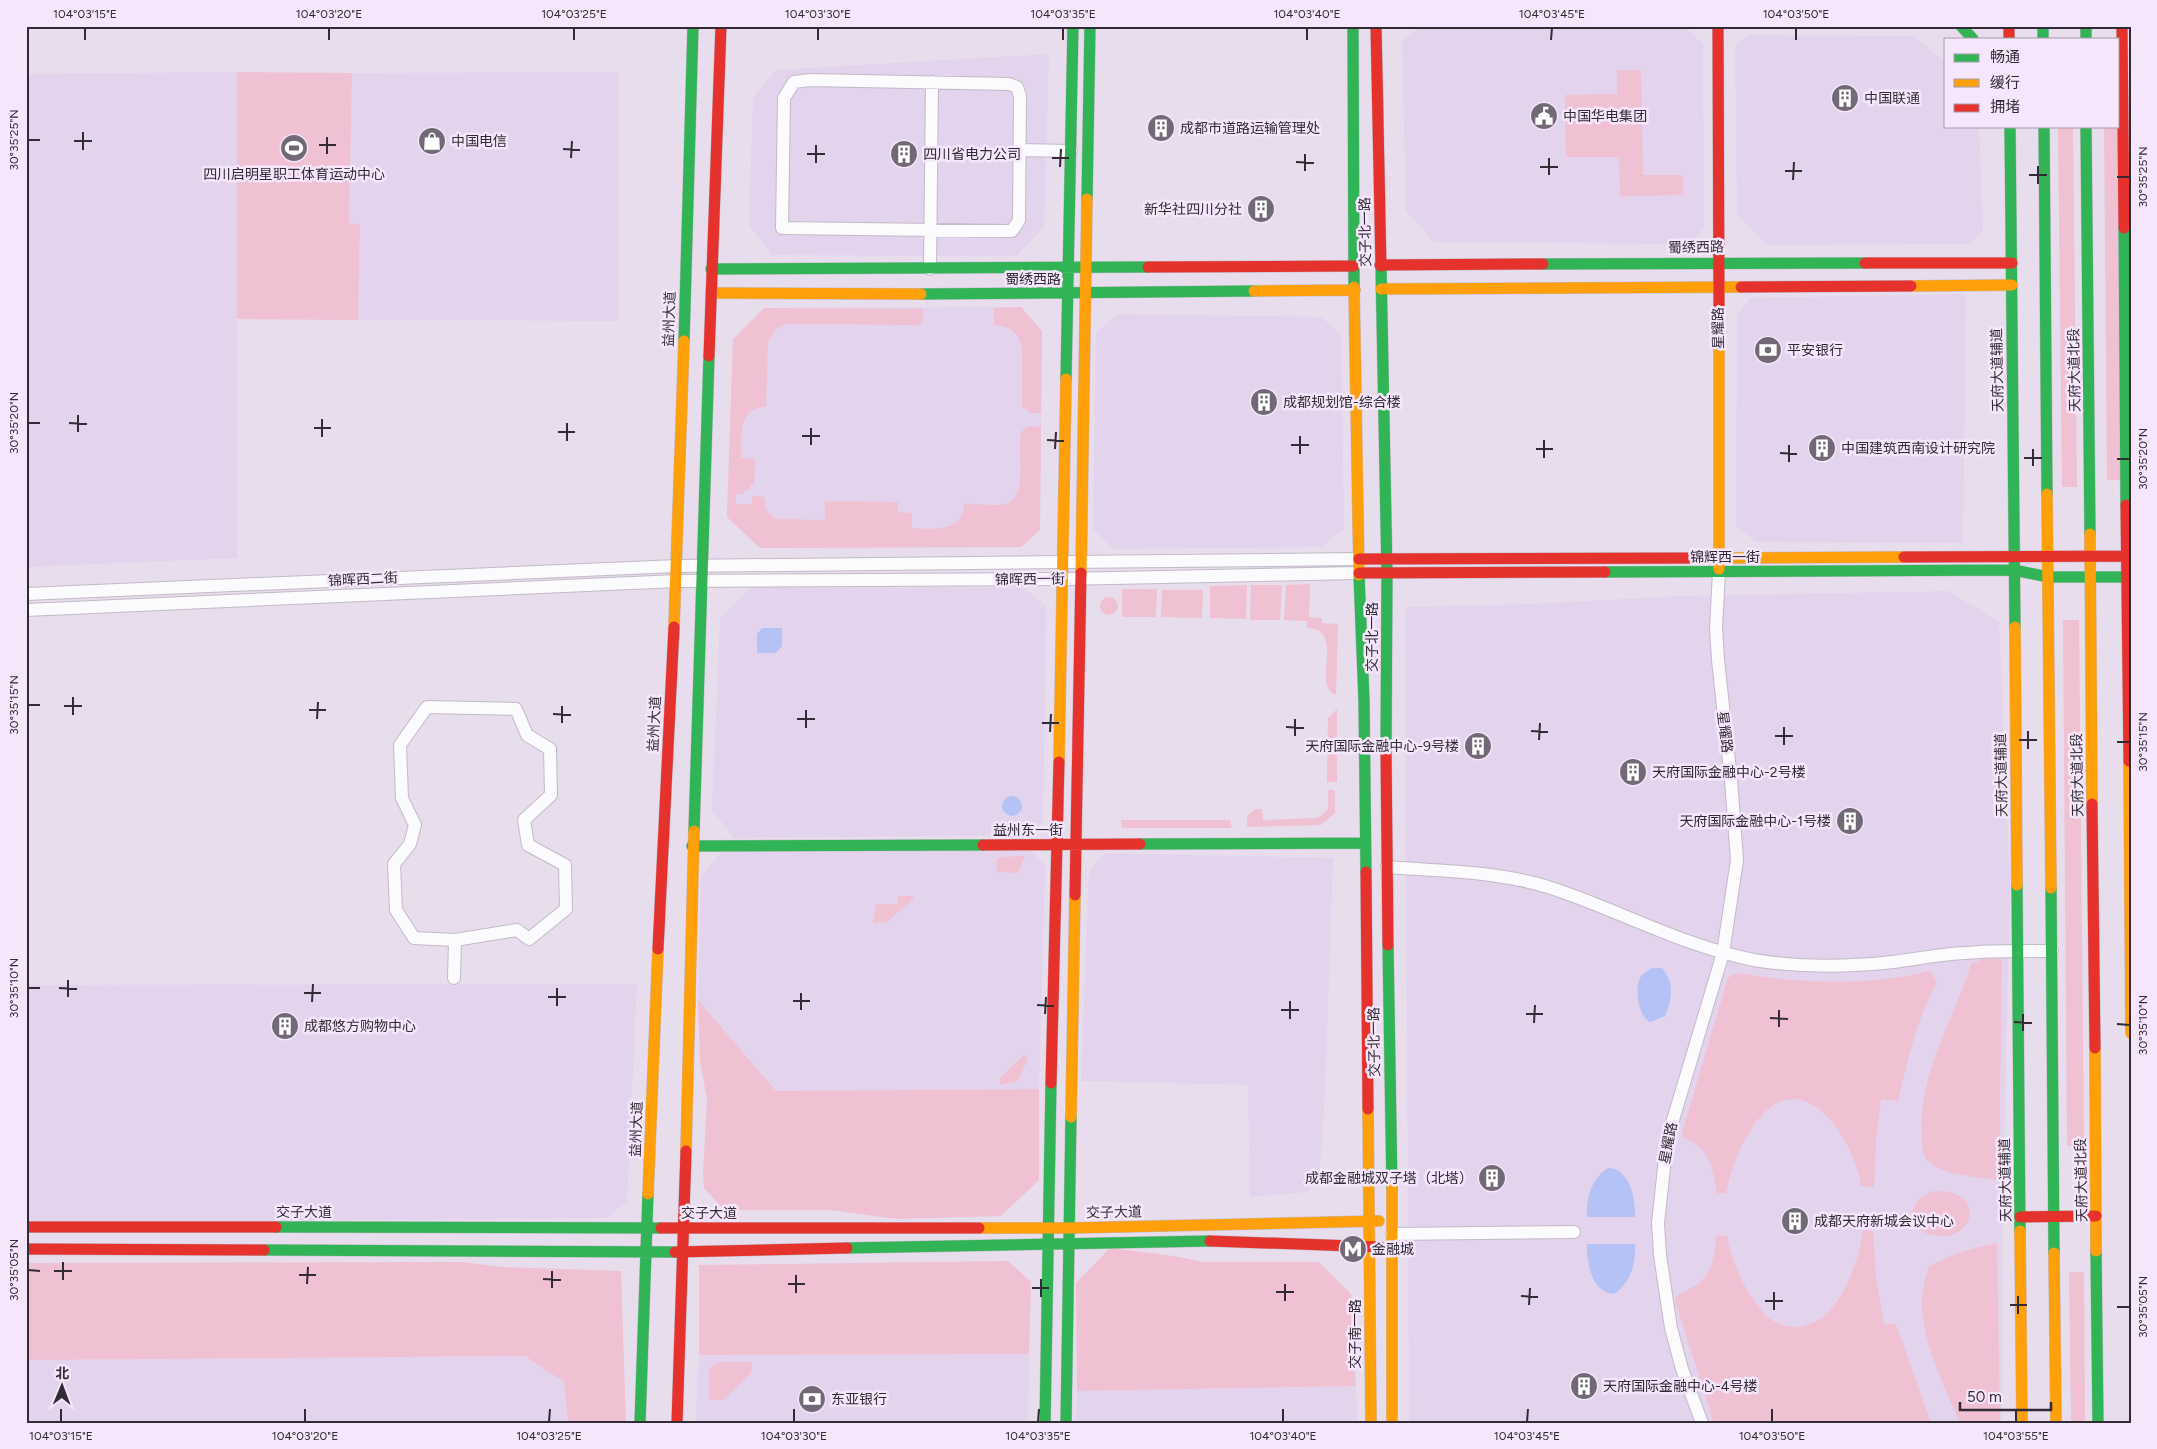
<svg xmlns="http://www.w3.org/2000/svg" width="2157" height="1449" viewBox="0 0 2157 1449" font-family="Figtree,'Noto Sans SC',sans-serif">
	<rect width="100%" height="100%" fill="#e7ddec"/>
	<path fill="#e4d3ec" d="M1422 26 1687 29 1703 44 1704 228 1690 244 1434 242 1406 211 1402 41Z
		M1749 35 1914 36 1946 63V126H1979L1983 231 1970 244 1766 245 1737 215 1735 46Z
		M1049 54 1044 227 1016 256 772 255 749 225 753 97 776 70Z
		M237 72V558L26 567V74Z
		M619 72V321L358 320 360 225 349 223 352 73Z
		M1966 294 1963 543 1756 542 1736 526 1737 316 1750 298Z
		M1021 307 1042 331 1040 530 1021 547 760 548 727 517 733 339 764 308Z
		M1118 314 1321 317 1341 334 1344 529 1322 547 1113 549 1093 529 1096 333Z
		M750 587 1024 588 1046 606 1043 822 1033 835 734 838 712 810 720 619Z
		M1949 591 1999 622 2010 888 2002 1220V1423H1409L1405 607 1532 604 1680 596Z
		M1032 851 1045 865 1039 1089 776 1091 698 1000 701 876 722 852Z
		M1105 853 1333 858 1325 1092 1320 1172 1308 1192 1250 1197 1248 1085 1081 1081 1089 871Z
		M637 984 627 1202 606 1218 26 1223V985Z
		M1029 1354 1028 1423H695L699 1355Z
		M525 1356 564 1382 568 1423H26V1360Z
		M1356 1386 1357 1423H1076L1077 1391Z"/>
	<path fill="#efc1d2" d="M1617 70H1641L1643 175H1683V195L1620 196 1619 157H1566L1565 95 1617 94Z
		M237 72 352 73 349 223 360 224 358 320 237 319Z
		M2058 126H2073L2077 487H2062Z
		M2104 126H2118L2123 480H2107Z
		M1021 307 1042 331 1041 413H1030L1022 406V347C1017 331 1009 326 994 325V308Z
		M764 308 923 309V322L918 325 785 324 774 330 768 342 766 407C738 407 741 438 741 458L755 459 754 485H750V490H744V494H736V504H752V496L764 497 766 510 773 517 779 519 825 520V501L898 502V512L912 513V528C933 529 964 533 964 503 975 504 999 507 1008 503 1028 495 1017 450 1021 432L1029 426 1041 427 1040 530 1021 547 760 548 727 517 733 339Z
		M1310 584 1309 617 1322 618V623L1338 624 1336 695C1310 686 1347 629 1307 628V621L1284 620 1286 585Z
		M1247 585 1246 619 1210 618V586Z
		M1251 585H1282L1280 620H1250Z
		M1122 589H1157L1156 617H1122Z
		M1162 590H1203L1202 618 1161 617Z
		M1100 606a9 9 0 1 1 18 0a9 9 0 1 1-18 0Z
		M2063 620H2079L2084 1146H2067Z
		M1337 709V782H1327L1328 718Z
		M1328 790H1335V813L1321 825 1247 827V816L1255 809H1262L1263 820 1318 818 1328 809Z
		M1121 820H1230L1232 828H1122Z
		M1025 856 1018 873 997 872 996 860 1000 857Z
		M898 896H913V899L887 922 873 923 876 904H898Z
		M1983 959H2002L1999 1180C1979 1177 1935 1176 1924 1155 1922 1150 1922 1142 1922 1136 1917 1075 1954 1021 1971 964Z
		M1930 971 1937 983C1916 1020 1908 1060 1898 1101L1881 1099 1876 1140 1874 1187 1861 1186C1858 1166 1848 1144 1836 1127 1780 1054 1736 1141 1726 1194L1717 1193C1712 1166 1711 1149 1684 1138L1682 1133 1728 978 1736 973C1803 983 1864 987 1930 971Z
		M698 1000 776 1091 1039 1089V1180L1001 1216 896 1219 830 1210H724L704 1188 703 1174 707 1099 700 1061Z
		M1024 1055 1027 1056V1061L1018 1081 1000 1085V1078Z
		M1934 1191C1988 1189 1975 1244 1933 1235 1925 1234 1918 1229 1915 1222 1907 1207 1920 1195 1934 1191Z
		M1863 1230 1873 1231 1876 1278 1884 1324H1896L1931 1423H1714L1675 1300C1679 1292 1686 1291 1693 1287 1713 1275 1715 1257 1716 1236H1727C1731 1257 1738 1275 1749 1293 1759 1309 1771 1326 1792 1327 1837 1329 1858 1266 1863 1230Z
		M1997 1243 2000 1423H1960C1944 1385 1920 1339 1922 1297 1923 1287 1926 1276 1929 1267 1950 1254 1973 1248 1997 1243Z
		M1110 1248 1174 1256 1203 1262H1319L1351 1294 1356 1386 1077 1391 1076 1283Z
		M1008 1261 1031 1282 1029 1354 699 1355V1265Z
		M462 1262 502 1267 621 1271 626 1423H568L564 1382 525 1356 26 1360V1263Z
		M2069 1272H2084L2085 1423H2071Z
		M717 1362H752L751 1373 723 1400H709V1369Z"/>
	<path fill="#b4c2f5" d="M762 628H782V646L776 653H757V634Z
		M1002 806a10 10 0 1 1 20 0a10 10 0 1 1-20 0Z
		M1652 968H1662C1675 983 1672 999 1665 1016L1650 1022C1638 1016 1633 986 1642 975 1645 972 1649 970 1652 968Z
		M1608 1168C1630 1168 1636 1200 1635 1217H1587C1586 1198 1591 1179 1608 1168Z
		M1587 1244H1635C1636 1263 1631 1283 1614 1294 1592 1293 1586 1262 1587 1244Z"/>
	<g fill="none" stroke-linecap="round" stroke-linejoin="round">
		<g stroke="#c2bac6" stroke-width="14">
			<path id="street" d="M810 80 1009 84 1017 87 1020 96 1019 220 1012 231 782 228 784 98 794 82Z
				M1019 150 1071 151
				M930 269 932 82
				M26 594 677 566 1359 559
				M26 610 677 581 1063 579 1359 573
				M1387 867C1440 871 1496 871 1548 887 1617 909 1682 946 1754 960 1801 968 1847 967 1893 962 1917 959 1941 954 1965 953 1994 950 2023 951 2052 951
				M454 978 455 940 517 930 529 939 566 909 565 865 528 845 524 820 551 795 550 749 527 735 516 709 427 707 400 745 402 798 415 825 410 844 394 864 396 910 414 938 455 940
				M1392 1234 1574 1232
				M1702 1423 1682 1369 1671 1328 1660 1255 1658 1223 1667 1140 1723 953 1737 860 1731 780 1718 660 1716 628 1719 572"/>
		</g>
		<g stroke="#c2bac6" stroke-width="12">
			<path id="fast" d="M1353 26 1354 287
				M1961 26 1973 39
				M2043 26V39
				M2086 26V39
				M2010 126 2015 627
				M2044 126 2047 494
				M2086 126 2090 534
				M1087 199 1090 26
				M2124 228 2126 505
				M1543 264 1865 263
				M1381 266 1387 574 1386 750
				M711 269 1148 267
				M921 294 1254 291
				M684 341 693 26
				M1066 379 1073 26
				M1605 572 2014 570 2048 577H2131
				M1359 575 1364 701 1366 872
				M694 831 709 356
				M1140 844 1365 843
				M692 846 983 845
				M2017 885 2020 1231
				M2051 888 2054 1253
				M1388 945 1392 1189
				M276 1227 661 1228
				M847 1248 1210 1241
				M264 1250 675 1252
				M2096 1251 2098 1423
				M640 1423 648 1194
				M1045 1423 1051 1083
				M1066 1423 1071 1117"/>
		</g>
		<g stroke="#c2bac6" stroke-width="12">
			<path id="slow" d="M1911 286 2012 285
				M1354 287 1359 575
				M1381 289 1741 287
				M1254 291 1355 290
				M711 293 921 294
				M1719 305V569
				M2047 494 2051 888
				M2090 534 2092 804
				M1708 558 1904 557
				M1081 573 1087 199
				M674 627 684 341
				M2015 627 2017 885
				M2129 761 2131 1033
				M1059 762 1066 379
				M2095 1048 2096 1251
				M1368 1109 1371 1423
				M1071 1117 1075 895
				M686 1151 694 831
				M1392 1189V1423
				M648 1194 658 949
				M979 1228H1070L1379 1221
				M2020 1231 2022 1423
				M2054 1253 2056 1423"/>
		</g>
		<g stroke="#c2bac6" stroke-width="12">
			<path id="jam" d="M1376 26 1381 266
				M1718 26 1719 305
				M2009 26V39
				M2122 26 2124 228
				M1865 263H2012
				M1380 265 1543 264
				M1148 267 1354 266
				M1741 287 1911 286
				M709 356 721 26
				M2126 505 2129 761
				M1904 557 2131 556
				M1359 559 1708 558
				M1359 573 1605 572
				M1386 750 1388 945
				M2092 804 2095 1048
				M983 845 1140 844
				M1366 872 1368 1109
				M1075 895 1081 573
				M658 949 674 627
				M1051 1083 1059 762
				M2020 1217 2096 1216
				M26 1227H276
				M661 1228H979
				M1210 1241 1380 1247
				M26 1249 264 1250
				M675 1252 847 1248
				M677 1423 686 1151"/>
		</g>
		<use href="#street" stroke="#fbfafc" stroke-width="12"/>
		<use href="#fast" stroke="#30b455" stroke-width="11"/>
		<use href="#slow" stroke="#ff9f0a" stroke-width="11"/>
		<use href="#jam" stroke="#e5322d" stroke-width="11"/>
	</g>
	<path fill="none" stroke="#322b35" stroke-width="2" d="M85 40V28M329 40V28M574 40V28M818 40V28M1063 40V28M1307 40V28M1551 40 1552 28M1796 40V28M28 140H40M74 141H92M319 145H336M563 149 580 150M83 150V132M327 154V137M807 154H825M571 158 572 141M1052 158H1069M1296 162 1314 163M816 163V145M1060 167 1061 149M1540 167H1558M1305 171V154M1785 171H1802M1549 175V158M2029 175H2047M2117 177H2130M1793 180 1794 162M2038 184V166M28 423H40M69 423 87 424M314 428H331M78 432V415M558 432H575M802 436H820M322 437V419M1047 440 1064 441M567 441V423M811 445V428M1291 445H1309M1055 449 1056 432M1536 449H1553M1780 453 1797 454M1300 454V436M1544 458V440M2024 458H2042M2117 459H2130M1789 462V445M2033 466V449M28 705H40M64 706H82M309 710H326M553 714 571 715M73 715V697M317 719 318 702M797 719H815M562 723V706M1042 723H1059M1286 727 1304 728M806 728V710M1531 731 1548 732M1050 732 1051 714M1295 736V719M1775 736H1793M1539 740 1540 723M2019 740H2037M2117 742H2130M1784 745V727M2028 749V731M28 988H40M59 988 77 989M304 993H321M68 997V980M548 997H566M793 1001H810M312 1002 313 984M1037 1005 1054 1006M557 1006V988M801 1010V993M1281 1010H1299M1045 1014 1046 997M1526 1014H1543M1770 1018 1788 1019M1290 1019V1001M2014 1022 2032 1023M1534 1023 1535 1005M2117 1024 2130 1025M1779 1027V1010M2023 1031V1014M28 1270 40 1271M54 1271H72M299 1275H316M543 1279 561 1280M63 1280V1262M307 1284 308 1267M788 1284H805M552 1288V1271M1032 1288H1049M1276 1292H1294M796 1293V1275M1521 1296 1538 1297M1041 1297V1279M1285 1301V1284M1765 1301H1783M1529 1305 1530 1288M2010 1305H2027M2117 1307H2130M1774 1310V1292M2018 1314V1296M61 1422V1409M305 1422V1409M549 1422 550 1409M794 1422V1409M1038 1422 1039 1409M1283 1422V1409M1527 1422 1528 1409M1772 1422V1409M2016 1422V1409"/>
	<defs>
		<g id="building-disc" transform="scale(1.4375)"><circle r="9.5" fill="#716975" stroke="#f5e6fb"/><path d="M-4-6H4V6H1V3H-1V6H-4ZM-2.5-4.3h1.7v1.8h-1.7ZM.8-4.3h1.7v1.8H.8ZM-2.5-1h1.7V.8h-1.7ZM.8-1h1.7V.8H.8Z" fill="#fff"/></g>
		<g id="civic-disc" transform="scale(1.4375)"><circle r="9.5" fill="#716975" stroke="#f5e6fb"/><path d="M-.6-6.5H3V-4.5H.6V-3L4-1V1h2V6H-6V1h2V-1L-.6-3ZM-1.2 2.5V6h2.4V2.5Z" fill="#fff"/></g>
		<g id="shop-disc" transform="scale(1.4375)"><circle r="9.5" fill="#716975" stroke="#f5e6fb"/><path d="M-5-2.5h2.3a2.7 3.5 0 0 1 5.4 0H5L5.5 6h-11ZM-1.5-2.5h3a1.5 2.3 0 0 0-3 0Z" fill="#fff"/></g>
		<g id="stadium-disc" transform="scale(1.4375)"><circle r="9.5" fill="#716975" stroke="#f5e6fb"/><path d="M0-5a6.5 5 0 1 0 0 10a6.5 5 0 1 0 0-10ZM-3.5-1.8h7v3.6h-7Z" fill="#fff"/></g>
		<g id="bank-disc" transform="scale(1.4375)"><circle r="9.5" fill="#716975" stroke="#f5e6fb"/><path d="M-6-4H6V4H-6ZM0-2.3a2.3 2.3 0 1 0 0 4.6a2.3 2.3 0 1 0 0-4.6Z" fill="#fff"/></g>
		<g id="metro-disc" transform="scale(1.4375)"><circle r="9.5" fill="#716975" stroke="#f5e6fb"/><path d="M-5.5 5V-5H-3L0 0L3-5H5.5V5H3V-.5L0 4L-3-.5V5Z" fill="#fff"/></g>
	</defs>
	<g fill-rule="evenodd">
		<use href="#building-disc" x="1845" y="98"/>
		<use href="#civic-disc" x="1544" y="116"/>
		<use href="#building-disc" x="1161" y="128"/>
		<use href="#shop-disc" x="432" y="141"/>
		<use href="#stadium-disc" x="294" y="148"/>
		<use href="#building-disc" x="904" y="154"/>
		<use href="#building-disc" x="1261" y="209"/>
		<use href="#bank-disc" x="1768" y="350"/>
		<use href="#building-disc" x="1264" y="402"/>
		<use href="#building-disc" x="1822" y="448"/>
		<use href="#building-disc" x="1478" y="746"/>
		<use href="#building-disc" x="1633" y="772"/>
		<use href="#building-disc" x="1850" y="821"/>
		<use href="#building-disc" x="285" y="1026"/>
		<use href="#building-disc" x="1492" y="1178"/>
		<use href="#building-disc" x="1795" y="1221"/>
		<use href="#metro-disc" x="1353" y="1249"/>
		<use href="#building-disc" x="1584" y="1386"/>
		<use href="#bank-disc" x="812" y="1399"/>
	</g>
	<g text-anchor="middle" stroke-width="5" stroke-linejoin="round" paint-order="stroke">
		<g font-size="14" fill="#322b35" stroke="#f5e6fb" text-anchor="start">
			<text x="1864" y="103">中国联通</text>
			<text x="1563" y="121">中国华电集团</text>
			<text x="1180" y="133">成都市道路运输管理处</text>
			<text x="451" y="146">中国电信</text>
			<text x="923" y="159">四川省电力公司</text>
			<text x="294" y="179" text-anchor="middle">四川启明星职工体育运动中心</text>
			<text x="1242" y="214" text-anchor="end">新华社四川分社</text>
			<text x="1787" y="355">平安银行</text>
			<text x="1283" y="407">成都规划馆-综合楼</text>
			<text x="1841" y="453">中国建筑西南设计研究院</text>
			<text x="1459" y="751" text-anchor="end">天府国际金融中心-9号楼</text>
			<text x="1652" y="777">天府国际金融中心-2号楼</text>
			<text x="1831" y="826" text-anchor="end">天府国际金融中心-1号楼</text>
			<text x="304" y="1031">成都悠方购物中心</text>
			<text x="1473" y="1183" text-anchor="end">成都金融城双子塔（北塔）</text>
			<text x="1814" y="1226">成都天府新城会议中心</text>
			<text x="1372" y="1254">金融城</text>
			<text x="1603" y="1391">天府国际金融中心-4号楼</text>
			<text x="831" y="1404">东亚银行</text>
		</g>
		<g font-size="14" fill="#322b35" stroke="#f5e6fb">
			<text transform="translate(1365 232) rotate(-91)" y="5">交子北一路</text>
			<text transform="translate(1696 247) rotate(-1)" y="5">蜀绣西路</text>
			<text x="1033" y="284">蜀绣西路</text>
			<text transform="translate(669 319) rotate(-88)" y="5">益州大道</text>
			<text transform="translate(1718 328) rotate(-91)" y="5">星耀路</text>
			<text transform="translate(1997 370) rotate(-91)" y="5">天府大道辅道</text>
			<text transform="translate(2074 370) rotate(-91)" y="5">天府大道北段</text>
			<text x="1725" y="562">锦辉西一街</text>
			<text transform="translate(363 579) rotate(-3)" y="5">锦晖西二街</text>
			<text transform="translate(1030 579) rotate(-1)" y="5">锦晖西一街</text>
			<text transform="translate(1372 637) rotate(-90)" y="5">交子北一路</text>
			<text transform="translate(654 724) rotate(-87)" y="5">益州大道</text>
			<text transform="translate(1725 732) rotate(83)" y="5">星耀路</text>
			<text transform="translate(2001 775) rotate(-91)" y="5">天府大道辅道</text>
			<text transform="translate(2077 775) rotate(-91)" y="5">天府大道北段</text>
			<text x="1028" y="835">益州东一街</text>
			<text transform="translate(1374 1042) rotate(-91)" y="5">交子北一路</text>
			<text transform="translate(636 1129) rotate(-88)" y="5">益州大道</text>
			<text transform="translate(1668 1143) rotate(-79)" y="5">星耀路</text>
			<text transform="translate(2005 1180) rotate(-91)" y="5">天府大道辅道</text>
			<text transform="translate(2081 1180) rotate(-91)" y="5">天府大道北段</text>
			<text x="304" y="1217">交子大道</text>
			<text transform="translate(1114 1212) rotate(-1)" y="5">交子大道</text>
			<text x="709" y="1218">交子大道</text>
			<text transform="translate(1355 1334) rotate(-90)" y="5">交子南一路</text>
		</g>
	</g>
	<rect width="2157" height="1449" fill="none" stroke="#f5e6fb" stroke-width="55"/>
	<rect x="1944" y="38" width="175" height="90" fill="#f5e6fb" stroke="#a79bac"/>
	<rect x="1954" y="54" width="25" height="8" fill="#30b455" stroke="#a79bac"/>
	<text x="1990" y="62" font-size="15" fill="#322b35">畅通</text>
	<rect x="1954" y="79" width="25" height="8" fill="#ff9f0a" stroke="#a79bac"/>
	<text x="1990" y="88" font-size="15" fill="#322b35">缓行</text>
	<rect x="1954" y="104" width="25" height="8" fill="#e5322d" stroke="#a79bac"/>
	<text x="1990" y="112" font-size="15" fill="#322b35">拥堵</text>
	<g transform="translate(62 1386) rotate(1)" stroke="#f5e6fb" stroke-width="4" paint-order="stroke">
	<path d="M0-4L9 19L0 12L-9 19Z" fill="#322b35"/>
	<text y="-8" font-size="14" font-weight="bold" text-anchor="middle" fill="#322b35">北</text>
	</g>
	<path d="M1960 1402v8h91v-8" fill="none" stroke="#322b35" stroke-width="2.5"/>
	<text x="1967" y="1402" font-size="15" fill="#322b35" stroke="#f5e6fb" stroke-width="4" paint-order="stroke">50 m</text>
	<rect x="28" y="28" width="2102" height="1394" fill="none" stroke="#322b35" stroke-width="2"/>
	<g font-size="12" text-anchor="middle" fill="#322b35">
		<text x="85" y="18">104°03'15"E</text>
		<text x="329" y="18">104°03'20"E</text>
		<text x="574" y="18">104°03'25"E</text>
		<text x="818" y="18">104°03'30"E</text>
		<text x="1063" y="18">104°03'35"E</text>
		<text x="1307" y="18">104°03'40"E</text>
		<text x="1552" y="18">104°03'45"E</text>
		<text x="1796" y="18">104°03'50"E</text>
		<text transform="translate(14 140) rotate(-90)" y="4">30°35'25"N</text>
		<text transform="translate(2143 177) rotate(-90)" y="4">30°35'25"N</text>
		<text transform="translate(14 423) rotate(-90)" y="4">30°35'20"N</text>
		<text transform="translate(2143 459) rotate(-90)" y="4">30°35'20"N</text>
		<text transform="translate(14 705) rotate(-90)" y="4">30°35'15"N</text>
		<text transform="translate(2143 742) rotate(-90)" y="4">30°35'15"N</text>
		<text transform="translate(14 988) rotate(-90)" y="4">30°35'10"N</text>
		<text transform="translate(2143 1025) rotate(-90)" y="4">30°35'10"N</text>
		<text transform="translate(14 1270) rotate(-90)" y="4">30°35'05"N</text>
		<text transform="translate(2143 1307) rotate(-90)" y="4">30°35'05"N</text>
		<text x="61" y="1440">104°03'15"E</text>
		<text x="305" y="1440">104°03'20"E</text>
		<text x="549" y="1440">104°03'25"E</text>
		<text x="794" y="1440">104°03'30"E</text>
		<text x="1038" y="1440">104°03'35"E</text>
		<text x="1283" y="1440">104°03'40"E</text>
		<text x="1527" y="1440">104°03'45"E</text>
		<text x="1772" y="1440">104°03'50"E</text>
		<text x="2016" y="1440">104°03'55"E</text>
	</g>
</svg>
